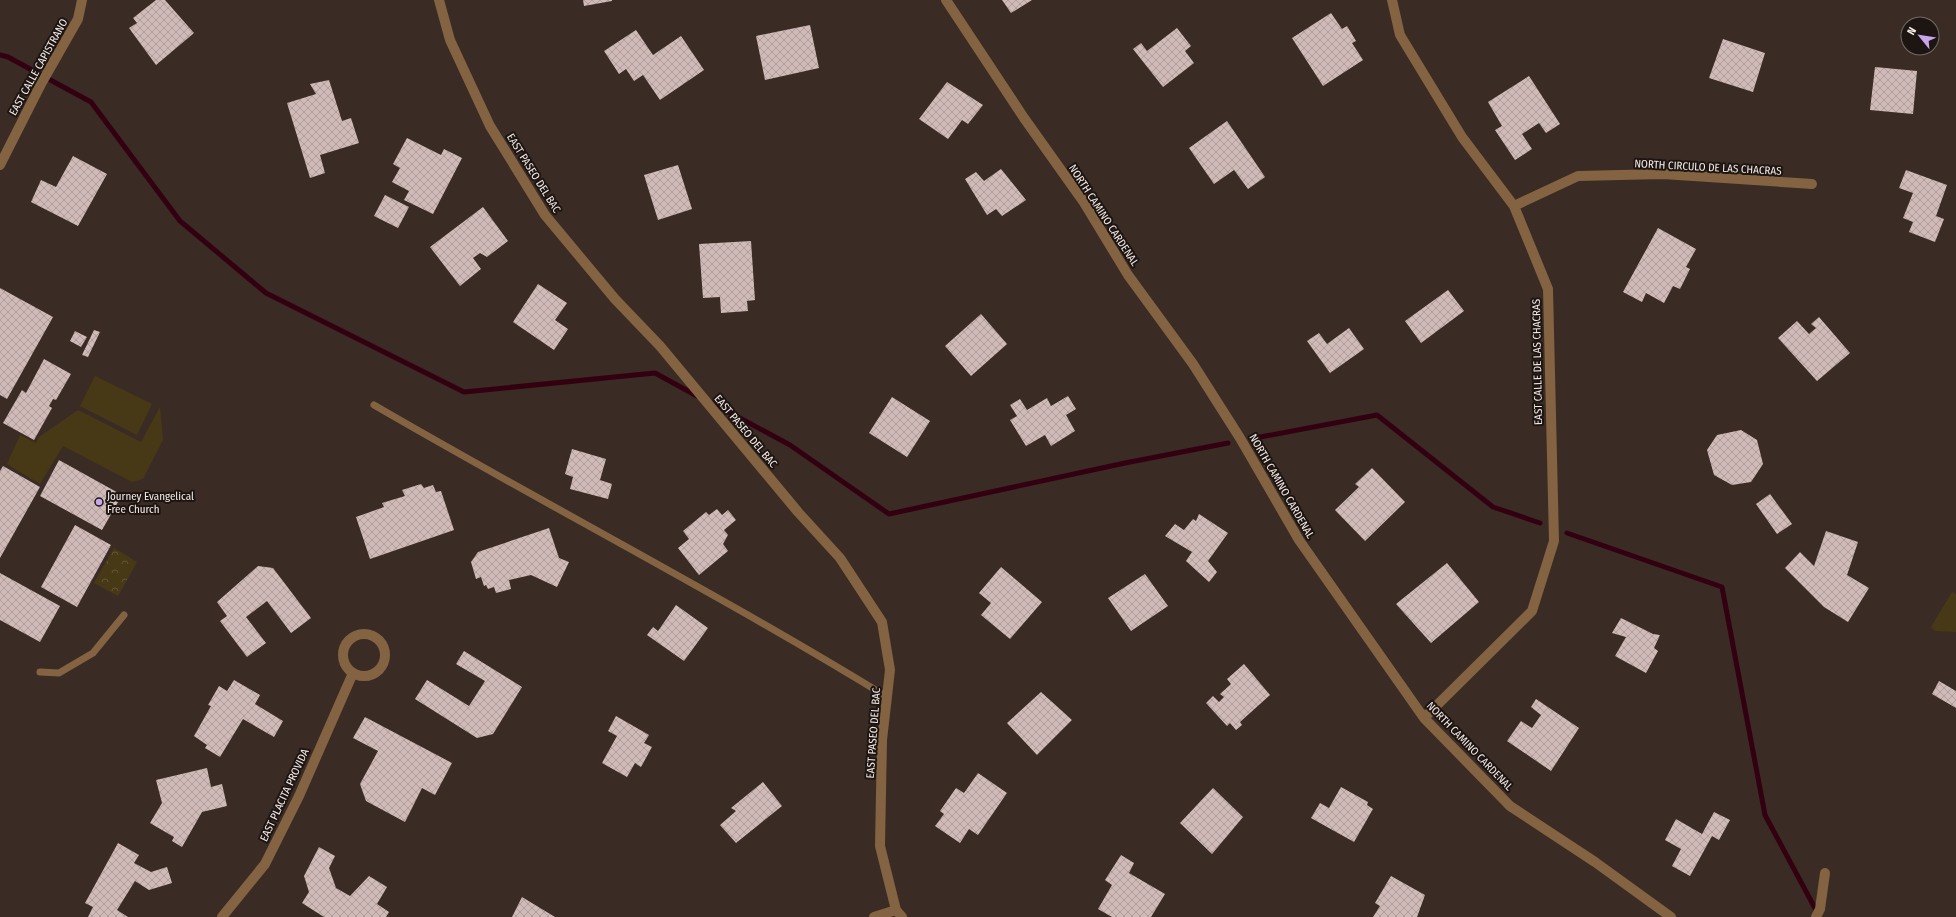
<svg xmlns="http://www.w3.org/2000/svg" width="1956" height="917" viewBox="0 0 1956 917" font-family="'Fira Sans Condensed',sans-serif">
	<defs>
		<pattern id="park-crowns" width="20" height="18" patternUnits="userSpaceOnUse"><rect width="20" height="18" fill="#483916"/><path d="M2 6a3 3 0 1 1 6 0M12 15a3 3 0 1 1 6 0" fill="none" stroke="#635638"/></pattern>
		<pattern id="building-cross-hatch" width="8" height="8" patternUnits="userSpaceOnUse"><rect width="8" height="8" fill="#d0bab7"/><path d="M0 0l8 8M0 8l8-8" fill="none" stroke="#ae9d9a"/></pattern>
	</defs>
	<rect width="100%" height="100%" fill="#3a2b24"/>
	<path fill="#483916" d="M95 376 152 404 137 435 80 406Z
		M160 407 163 440 143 479 132 482 63 446 40 484 7 464 20 435 36 443 39 437 78 410 141 442Z
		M1952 592 1956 594V632L1935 631 1931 627Z"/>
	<path fill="url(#park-crowns)" d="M114 548 137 562 118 596 94 583Z"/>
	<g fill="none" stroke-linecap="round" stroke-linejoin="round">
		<path stroke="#330012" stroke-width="5" d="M0 55 8 57 91 102 180 221 266 293 464 392 655 373 697 396
			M712 403 790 445 889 514 1125 463 1228 443
			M1255 438 1377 415 1493 507 1540 523
			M1567 533 1722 587 1765 815 1817 912"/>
	</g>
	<path fill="url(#building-cross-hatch)" d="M156 0H165L194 33 156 65 129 28 137 23 133 18Z
		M583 0H612V1L584 6Z
		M1002 0H1032L1011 13Z
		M1331 13 1342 29 1347 26 1356 41 1352 43 1363 60 1323 86 1292 38Z
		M810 25 819 68 765 80 756 36Z
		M1177 28 1191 46 1185 51 1194 63 1163 87 1133 49 1141 43 1147 51Z
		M636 30 653 55 681 36 704 70 660 100 643 75 634 81 626 69 619 74 604 51Z
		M1723 39 1765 53 1753 92 1709 78Z
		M1875 67 1917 71 1913 114 1870 110Z
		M1529 76 1560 124 1546 133 1539 123 1522 134 1532 149 1515 160 1495 130 1502 126 1488 102Z
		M329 80 342 121 351 118 359 143 320 155 325 173 310 178 287 103 316 94 310 84Z
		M947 82 983 105 968 124 962 120 948 139 919 119Z
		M1227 121 1265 177 1248 189 1234 170 1214 184 1189 148Z
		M407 138 441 155 444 149 462 158 433 214 404 200 409 191 392 182 400 168 393 164Z
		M73 156 107 174 78 226 31 202 41 180 56 187Z
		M678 165 692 209 658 220 644 175Z
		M1001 169 1026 200 1002 216 996 209 987 215 965 179 976 172 984 181Z
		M1906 170 1947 185 1936 216 1944 219 1935 242 1909 232 1913 222 1903 218 1913 193 1899 188Z
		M385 195 409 207 398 228 374 216Z
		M483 207 508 241 487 257 480 253 473 258 481 269 460 286 430 247Z
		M1658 228 1696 249 1686 267 1690 269 1680 289 1673 286 1664 303 1646 293 1642 302 1623 292Z
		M751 241 755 300 747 301 748 311 721 313 720 297 703 298 699 244Z
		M538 284 567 303 555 320 568 329 554 350 513 322Z
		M0 288 53 317 7 399 0 395Z
		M1448 290 1464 311 1421 343 1405 321Z
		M981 314 1007 344 971 376 945 346Z
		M1819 317 1850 353 1817 381 1778 338 1797 321 1809 334 1816 328 1811 324Z
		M1349 328 1364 349 1330 373 1307 341 1319 333 1327 344Z
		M94 330 100 332 88 357 82 355Z
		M75 331 87 337 81 347 70 341Z
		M44 359 71 374 56 400 53 399 49 406 52 408 34 440 3 423 22 390 26 393Z
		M1068 396 1076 409 1066 415 1075 431 1051 446 1045 435 1026 446 1010 420 1017 416 1010 405 1020 399 1027 410 1047 398 1051 406Z
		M892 397 930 421 907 457 869 433Z
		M1741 430 1757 440 1763 464 1751 482 1732 485 1714 475 1707 450 1717 435Z
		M572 449 606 459 600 480 612 484 608 499 570 489 573 477 565 474Z
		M59 460 122 495 102 530 40 496Z
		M3 466 40 487 0 558V471Z
		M1372 468 1405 502 1365 541 1335 510 1359 487 1355 484Z
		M421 484 424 488 433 485 436 492 441 491 454 530 370 559 356 517 384 507 382 503 405 496 402 490Z
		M1770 494 1792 524 1777 534 1756 504Z
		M717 509 722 515 728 510 736 520 724 530 728 535 723 544 728 551 699 575 678 548 689 539 683 531 706 512 709 515Z
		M1199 514 1228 533 1208 561 1217 572 1209 582 1186 561 1192 552 1165 536 1175 524 1184 530 1193 519 1196 521Z
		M75 525 111 545 77 607 41 587Z
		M549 528 559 558 569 562 557 587 531 575 509 580 511 589 496 593 494 587 488 589 486 585 484 586 481 577 476 579 471 562 478 552Z
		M1826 531 1858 542 1847 575 1869 588 1848 622 1824 607 1785 568 1800 552 1814 566Z
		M1447 563 1479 602 1431 643 1396 604Z
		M258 566 273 568 311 618 291 633 267 601 246 617 266 643 247 657 220 621 227 616 217 602Z
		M1001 567 1042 602 1010 639 981 615 991 603 979 593Z
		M0 573 60 606 40 642 0 620Z
		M1145 574 1168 606 1131 631 1108 598Z
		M676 605 708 628 684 661 647 635 653 627 658 631Z
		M1621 618 1653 634 1660 635 1654 648 1658 651 1646 673 1615 656 1626 637 1612 633Z
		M464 651 522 687 493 734 477 738 415 699 427 680 469 706 485 681 456 664Z
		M1244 664 1270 695 1240 722 1242 725 1236 730 1230 723 1227 726 1206 703 1213 696 1219 702 1224 697 1220 694 1231 684 1227 679Z
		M234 680 260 695 255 704 283 721 274 737 243 719 220 757 205 748 207 745 194 736 211 706 208 705 219 686 227 691Z
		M1939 681 1956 691V708L1932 694Z
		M1041 692 1072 720 1037 755 1007 723Z
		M1536 699 1579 728 1551 771 1507 741 1521 721 1532 728 1541 715 1531 707Z
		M616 716 649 735 644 743 652 747 641 767 635 763 627 777 602 763 617 736 608 731Z
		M365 717 452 763 435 795 422 788 405 822 366 801 360 784 378 751 353 738Z
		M207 768 211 787 222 784 227 806 202 812 182 847 172 841 174 837 150 823 162 803 156 780Z
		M978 773 1007 793 978 835 969 829 960 843 935 826 944 814 940 811 956 788 964 793Z
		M763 782 782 806 736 843 720 825 736 811 731 808Z
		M1341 787 1368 802 1367 805 1373 809 1354 842 1311 818 1320 803 1329 808Z
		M1213 788 1243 817 1212 854 1180 823Z
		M1714 812 1730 820 1719 840 1712 836 1690 876 1672 866 1681 849 1665 840 1676 819 1702 834Z
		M118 843 139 855 134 863 151 872 167 867 172 883 149 890 135 881 117 910 128 917H88L93 907 85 903Z
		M319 847 335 856 329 868 336 888 350 896 369 876 387 887 377 904 389 912 386 917H324L302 903 309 892 304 876Z
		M1121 855 1134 863 1129 873 1165 894 1151 917H1112L1098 909 1112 885 1105 880Z
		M1391 876 1425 895 1417 917H1373L1380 906 1375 903Z
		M522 897 555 917H512Z"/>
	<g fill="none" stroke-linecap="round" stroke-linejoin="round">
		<path stroke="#836341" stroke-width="7" d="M374 405C544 504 719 594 887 697
			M40 672 59 673 93 653 124 615"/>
		<path stroke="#836341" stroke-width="10" d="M439 0 450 40 490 126 545 215 615 299 660 346 798 512 840 558 882 622 890 670 882 740 880 846 896 910 902 917
			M946 0 1024 118 1083 201 1128 275 1193 364 1240 438 1299 540 1424 718 1510 806 1595 862 1671 917
			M1392 0 1400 35 1462 137 1514 206 1548 289 1554 541 1532 611 1424 718
			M0 165 41 84 78 19 82 0
			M1514 206 1578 176 1663 174 1812 184
			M343 655a21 21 0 1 1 42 0a21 21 0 1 1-42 0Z
			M222 917 265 864 299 796 353 673
			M874 917 896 910
			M1816 917 1820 909 1825 873"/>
	</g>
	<circle fill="#c8a6ef" stroke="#1c1512" stroke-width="1.5" cx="99" cy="502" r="4"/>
	<g text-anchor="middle" stroke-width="4" stroke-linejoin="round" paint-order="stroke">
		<g font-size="11" fill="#f5eae6" stroke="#1c1512">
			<text transform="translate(38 67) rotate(-61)" y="4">EAST CALLE CAPISTRANO</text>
			<text transform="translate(1708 167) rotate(3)" y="4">NORTH CIRCULO DE LAS CHACRAS</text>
			<text transform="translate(534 173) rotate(58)" y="4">EAST PASEO DEL BAC</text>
			<text transform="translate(1104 215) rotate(57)" y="4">NORTH CAMINO CARDENAL</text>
			<text transform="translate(1537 362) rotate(-91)" y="4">EAST CALLE DE LAS CHACRAS</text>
			<text transform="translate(746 431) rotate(50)" y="4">EAST PASEO DEL BAC</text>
			<text transform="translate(1282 486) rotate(60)" y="4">NORTH CAMINO CARDENAL</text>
			<text transform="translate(873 733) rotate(-86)" y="4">EAST PASEO DEL BAC</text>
			<text transform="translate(1470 746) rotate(46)" y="4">NORTH CAMINO CARDENAL</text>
			<text transform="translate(284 795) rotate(-65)" y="4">EAST PLACITA PROVIDA</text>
		</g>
		<g font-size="11" fill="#f5eae6" stroke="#1c1512" text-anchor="start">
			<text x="107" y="500">Journey Evangelical<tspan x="107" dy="13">Free Church</tspan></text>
		</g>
	</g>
	<g transform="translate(1920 36) rotate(300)"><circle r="19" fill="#1c1512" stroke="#736a67"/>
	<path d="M0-3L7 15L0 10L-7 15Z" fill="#c8a6ef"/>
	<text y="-6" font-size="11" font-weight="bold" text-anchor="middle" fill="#f5eae6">N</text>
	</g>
</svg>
